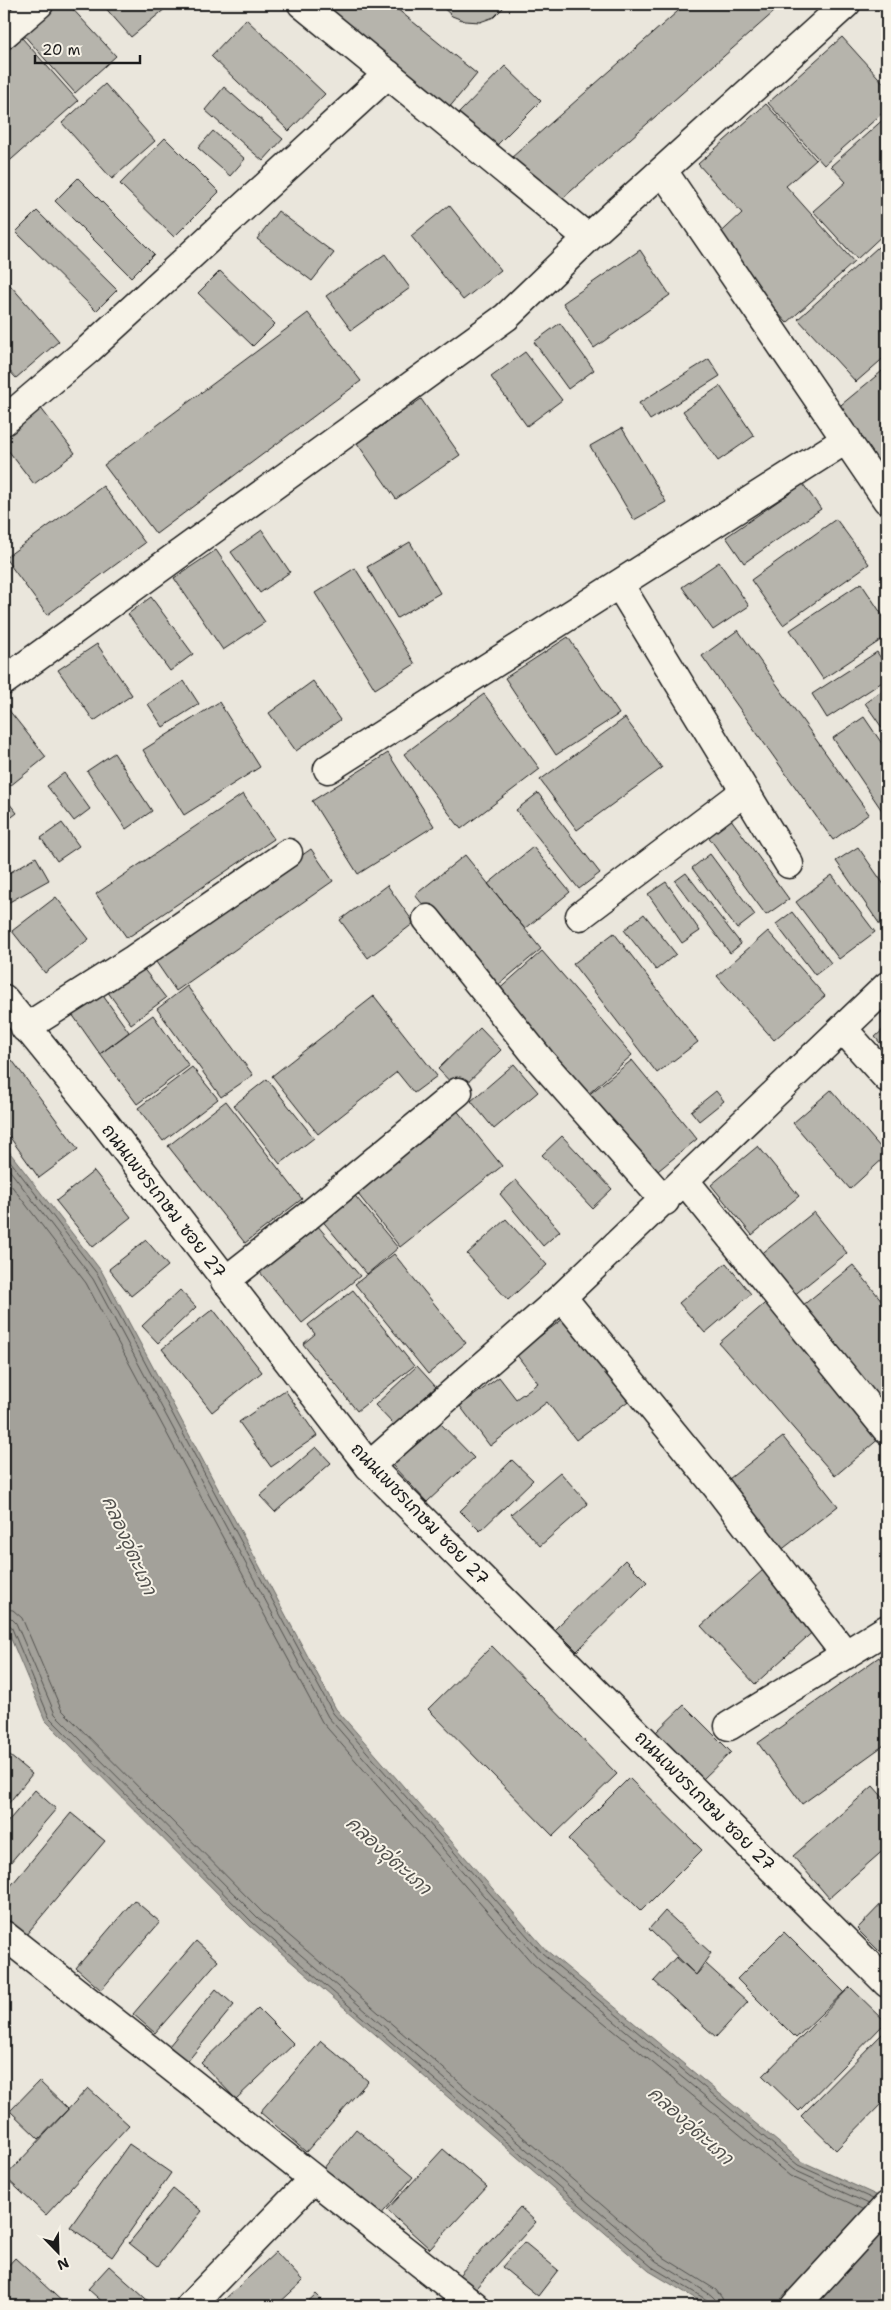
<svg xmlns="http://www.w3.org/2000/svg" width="891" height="2310" viewBox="0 0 891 2310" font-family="'Shantell Sans','Playpen Sans Thai',sans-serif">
	<rect width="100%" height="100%" fill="#eae6dc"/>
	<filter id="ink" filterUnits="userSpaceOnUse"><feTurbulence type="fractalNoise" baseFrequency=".02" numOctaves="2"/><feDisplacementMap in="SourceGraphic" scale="10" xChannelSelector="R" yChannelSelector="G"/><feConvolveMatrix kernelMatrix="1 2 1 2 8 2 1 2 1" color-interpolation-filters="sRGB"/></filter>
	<g filter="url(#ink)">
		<path fill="#a3a19a" stroke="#6d6c68" d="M4 1145 102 1272 336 1709 546 1950 801 2161 887 2200V2306H708L649 2271 250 1926 45 1720 4 1622Z"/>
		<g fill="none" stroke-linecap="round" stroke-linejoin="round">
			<path stroke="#52514e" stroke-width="1" d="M4 1153 98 1275 333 1713 542 1953 798 2165 873 2199
				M4 1163 93 1279 328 1717 538 1958 794 2170 869 2204
				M4 1176 86 1283 322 1722 533 1964 790 2176 863 2209
				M4 1609 13 1610 22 1618 61 1709 263 1913 660 2255 716 2290 722 2298 724 2306
				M4 1616 11 1618 16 1623 55 1714 258 1918 656 2261 711 2295 715 2299 716 2306
				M4 1623 11 1626 49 1717 253 1923 652 2267 707 2300 710 2306"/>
		</g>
		<path fill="#b6b4ac" stroke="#1c1c1c" d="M54 4H68L116 56 75 93 22 33Z
			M102 4H162L166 8 131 37Z
			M320 4H391L477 74 448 109Z
			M439 4H507L494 17 480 22 465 21 452 16Z
			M686 4H783L554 206 511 158Z
			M246 19 325 94 289 131 211 56Z
			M842 37 887 87V109L824 165 768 103Z
			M22 38 78 101 4 166V54Z
			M505 66 541 101 494 148 458 114Z
			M105 84 155 141 112 179 62 123Z
			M224 87 283 139 263 161 205 110Z
			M766 104 816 160 786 186 854 262 787 323 712 241 742 213 698 164Z
			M887 116V231L857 259 813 211 846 182 831 166Z
			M213 131 245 159 230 176 198 148Z
			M165 138 219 192 174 237 120 184Z
			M78 178 154 254 131 277 55 201Z
			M449 205 501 270 463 300 411 236Z
			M37 211 117 290 96 311 16 232Z
			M278 211 334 253 312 281 257 239Z
			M887 239V355L856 382 798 319Z
			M640 250 670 295 594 348 563 303Z
			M385 254 410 288 351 330 326 296Z
			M220 271 275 324 253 346 198 293Z
			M4 278 59 341 16 378 4 365Z
			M308 313 361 381 156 534 104 465Z
			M560 323 594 370 568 389 534 342Z
			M525 352 562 400 527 426 491 377Z
			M709 359 720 376 650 420 639 403Z
			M887 367V483L830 414Z
			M720 386 754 436 718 461 683 411Z
			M421 399 460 455 396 499 357 443Z
			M40 407 75 453 34 484 4 445V435Z
			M622 428 666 502 634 520 590 446Z
			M803 484 821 509 744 563 726 537Z
			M103 486 145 543 47 615 5 558Z
			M836 519 869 564 783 625 751 580Z
			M262 530 290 572 260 593 231 552Z
			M410 542 440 593 397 618 367 567Z
			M216 550 265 622 223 650 174 578Z
			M719 562 749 606 713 630 682 587Z
			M355 568 415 664 375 689 315 593Z
			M861 583 887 622V636L823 679 790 630Z
			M151 597 193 654 170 671 128 614Z
			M738 630 869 814 833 840 702 656Z
			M568 637 619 714 556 755 505 678Z
			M97 644 132 695 94 721 58 670Z
			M877 652 887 668V679L827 718 812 694Z
			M184 681 199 704 163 727 148 704Z
			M313 681 340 720 296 751 269 713Z
			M887 687V735L865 703Z
			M484 694 540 769 461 829 404 754Z
			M219 702 260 767 184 815 143 750Z
			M4 704 46 757 10 786 4 778Z
			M864 717 887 751V818L833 738Z
			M625 718 662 768 577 830 540 780Z
			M114 753 152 811 126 829 87 771Z
			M388 753 434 826 358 874 312 801Z
			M64 773 90 809 74 821 47 786Z
			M538 793 600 873 579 889 516 810Z
			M243 794 274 839 127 938 96 894Z
			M4 797 17 813 4 823Z
			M725 811 789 899 766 915 702 828Z
			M62 823 79 846 57 861 41 838Z
			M533 847 570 892 525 929 488 884Z
			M858 847 887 889V927L883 929 836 861Z
			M311 849 333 881 176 991 154 959Z
			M710 854 755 915 737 929 692 868Z
			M465 855 541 949 492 990 415 895Z
			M36 857 49 880 4 905V876Z
			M686 873 741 944 730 953 675 881Z
			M832 875 875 932 839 959 796 902Z
			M666 882 700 931 682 943 648 894Z
			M387 885 414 923 368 958 340 920Z
			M56 897 89 939 45 973 12 931Z
			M792 912 831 963 815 975 776 924Z
			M644 914 676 954 656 970 624 930Z
			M768 931 825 996 774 1040 717 976Z
			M614 933 698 1042 657 1073 573 964Z
			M542 951 632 1055 586 1096 495 993Z
			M136 959 166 998 131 1024 102 984Z
			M96 986 129 1032 100 1054 67 1007Z
			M187 986 253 1075 221 1097 157 1009Z
			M374 996 437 1076 414 1093 397 1072 318 1134 272 1076Z
			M153 1015 189 1066 137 1104 100 1054Z
			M887 1026V1051L875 1037Z
			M480 1028 501 1050 459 1091 438 1069Z
			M12 1060 78 1149 39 1178 4 1129V1066Z
			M632 1060 697 1139 653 1175 587 1096Z
			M514 1064 538 1092 494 1129 471 1101Z
			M192 1067 218 1099 163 1141 138 1108Z
			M267 1079 314 1138 280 1164 234 1105Z
			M831 1090 887 1155 850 1189 793 1123Z
			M716 1091 724 1101 699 1121 691 1111Z
			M226 1101 302 1199 245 1243 168 1146Z
			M451 1103 502 1166 400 1247 350 1184Z
			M562 1136 612 1189 592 1208 542 1155Z
			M758 1146 799 1196 752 1235 711 1185Z
			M94 1171 131 1217 93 1247 56 1201Z
			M516 1180 560 1231 543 1246 500 1194Z
			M347 1186 398 1248 367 1274 315 1212Z
			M814 1212 847 1253 793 1296 760 1255Z
			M311 1218 360 1276 302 1323 254 1265Z
			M506 1219 547 1265 508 1300 467 1254Z
			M146 1240 168 1266 131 1296 109 1269Z
			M394 1254 466 1343 428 1374 355 1284Z
			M726 1263 751 1294 705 1333 679 1303Z
			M853 1265 887 1307V1421L797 1310Z
			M180 1290 196 1307 158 1343 142 1326Z
			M353 1290 414 1366 357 1411 303 1344 315 1334 308 1325Z
			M771 1298 887 1432 835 1476 719 1343Z
			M213 1309 262 1372 212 1412 162 1349Z
			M567 1316 631 1399 576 1440 547 1402 490 1446 460 1406 499 1377 516 1399 538 1383 516 1354Z
			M417 1366 436 1387 394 1425 375 1405Z
			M285 1390 317 1436 271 1467 239 1422Z
			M439 1422 474 1458 427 1502 392 1465Z
			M783 1437 838 1506 780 1551 725 1482Z
			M316 1447 331 1463 275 1512 260 1496Z
			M512 1460 533 1480 480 1531 460 1511Z
			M560 1472 588 1504 540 1546 511 1514Z
			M625 1560 647 1582 577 1651 555 1629Z
			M763 1570 817 1628 755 1684 701 1626Z
			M492 1646 617 1774 553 1836 428 1709Z
			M879 1657 887 1669V1743L802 1804 758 1743Z
			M684 1705 731 1752 703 1779 656 1732Z
			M4 1751 32 1774 4 1809Z
			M629 1778 702 1850 641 1911 568 1839Z
			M873 1786 887 1802V1847L829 1898 793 1856Z
			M35 1790 56 1809 4 1870V1826Z
			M71 1813 105 1841 25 1936 4 1918V1894Z
			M887 1898V1959L857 1929Z
			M134 1900 160 1922 101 1990 76 1968Z
			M665 1911 711 1953 696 1975 649 1929Z
			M784 1932 844 1992 796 2038 737 1979Z
			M196 1941 218 1961 155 2033 133 2014Z
			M676 1957 696 1975 706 1964 748 2002 716 2037 654 1981Z
			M850 1987 886 2022 799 2111 763 2076Z
			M216 1989 234 2005 187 2062 169 2046Z
			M258 2008 294 2044 236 2099 201 2063Z
			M887 2029V2098L836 2150 801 2116Z
			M321 2041 368 2081 306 2152 260 2112Z
			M39 2081 68 2109 39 2139 10 2111Z
			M88 2088 129 2125 46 2215 5 2177Z
			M356 2129 413 2177 380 2216 323 2169Z
			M129 2144 171 2173 112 2257 70 2227Z
			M443 2149 487 2187 430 2249 387 2210Z
			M173 2189 202 2211 158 2266 129 2243Z
			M520 2207 536 2222 475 2289 459 2275Z
			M524 2242 558 2270 538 2296 502 2267Z
			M276 2252 303 2281 276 2306H229L224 2300Z
			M15 2258 67 2306H15L4 2295V2270Z
			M109 2266 154 2306H107L88 2289Z
			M316 2294 328 2306H303Z"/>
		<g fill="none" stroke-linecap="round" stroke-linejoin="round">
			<g stroke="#1c1c1c" stroke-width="31">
				<path id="minor" d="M302 4 588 238
					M4 34 39 4
					M663 171 887 500
					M4 421 89 349 388 74
					M619 584 789 864
					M4 681 506 317 588 238 846 4
					M328 769 847 439
					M580 916 744 792
					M427 919 541 1061 665 1201
					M25 1028 134 959 288 853
					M843 1029 887 1078
					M685 1181 887 1430
					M225 1281 308 1216 458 1092
					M562 1297 717 1487 846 1655
					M369 1466 562 1297 887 986
					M729 1726 887 1629
					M4 1935 475 2306
					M190 2306 313 2179"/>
			</g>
			<g stroke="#1c1c1c" stroke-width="31">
				<path id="tertiary" d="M4 999 104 1122 369 1466 887 1983"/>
			</g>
			<g stroke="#1c1c1c" stroke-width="31">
				<path id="secondary" d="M795 2306 887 2206"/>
			</g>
			<use href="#minor" stroke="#f7f3e8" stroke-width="28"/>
			<use href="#tertiary" stroke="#f7f3e8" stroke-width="28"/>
			<use href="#secondary" stroke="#f7f3e8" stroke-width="28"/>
		</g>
	</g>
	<g text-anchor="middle" stroke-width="4" stroke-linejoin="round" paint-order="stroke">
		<g font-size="18" fill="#1c1c1c" stroke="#f7f3e8">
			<text transform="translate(164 1201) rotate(52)" y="6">ถนนเพชรเกษม ซอย 27</text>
			<text transform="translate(420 1514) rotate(46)" y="6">ถนนเพชรเกษม ซอย 27</text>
			<text transform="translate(705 1801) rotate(45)" y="6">ถนนเพชรเกษม ซอย 27</text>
		</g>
		<g font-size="19" font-style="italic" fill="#52514e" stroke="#f7f3e8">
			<text transform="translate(130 1545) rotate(66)" y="7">คลองอุ่ตะเภา</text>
			<text transform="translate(389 1855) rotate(42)" y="7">คลองอุ่ตะเภา</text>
			<text transform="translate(691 2125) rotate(42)" y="7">คลองอุ่ตะเภา</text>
		</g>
	</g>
	<rect width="891" height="2310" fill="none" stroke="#f7f3e8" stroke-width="20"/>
	<rect x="10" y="10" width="871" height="2290" fill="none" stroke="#1c1c1c" stroke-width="2" filter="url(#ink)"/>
	<g transform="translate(58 2252) rotate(157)" stroke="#f7f3e8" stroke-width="4" paint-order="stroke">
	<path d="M0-4L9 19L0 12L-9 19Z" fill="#1c1c1c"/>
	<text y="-8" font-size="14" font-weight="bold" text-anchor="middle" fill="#1c1c1c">N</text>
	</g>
	<path d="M35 55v8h105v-8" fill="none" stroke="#1c1c1c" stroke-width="2.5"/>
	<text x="42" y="55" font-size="15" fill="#1c1c1c" stroke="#f7f3e8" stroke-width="4" paint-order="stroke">20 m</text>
</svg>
